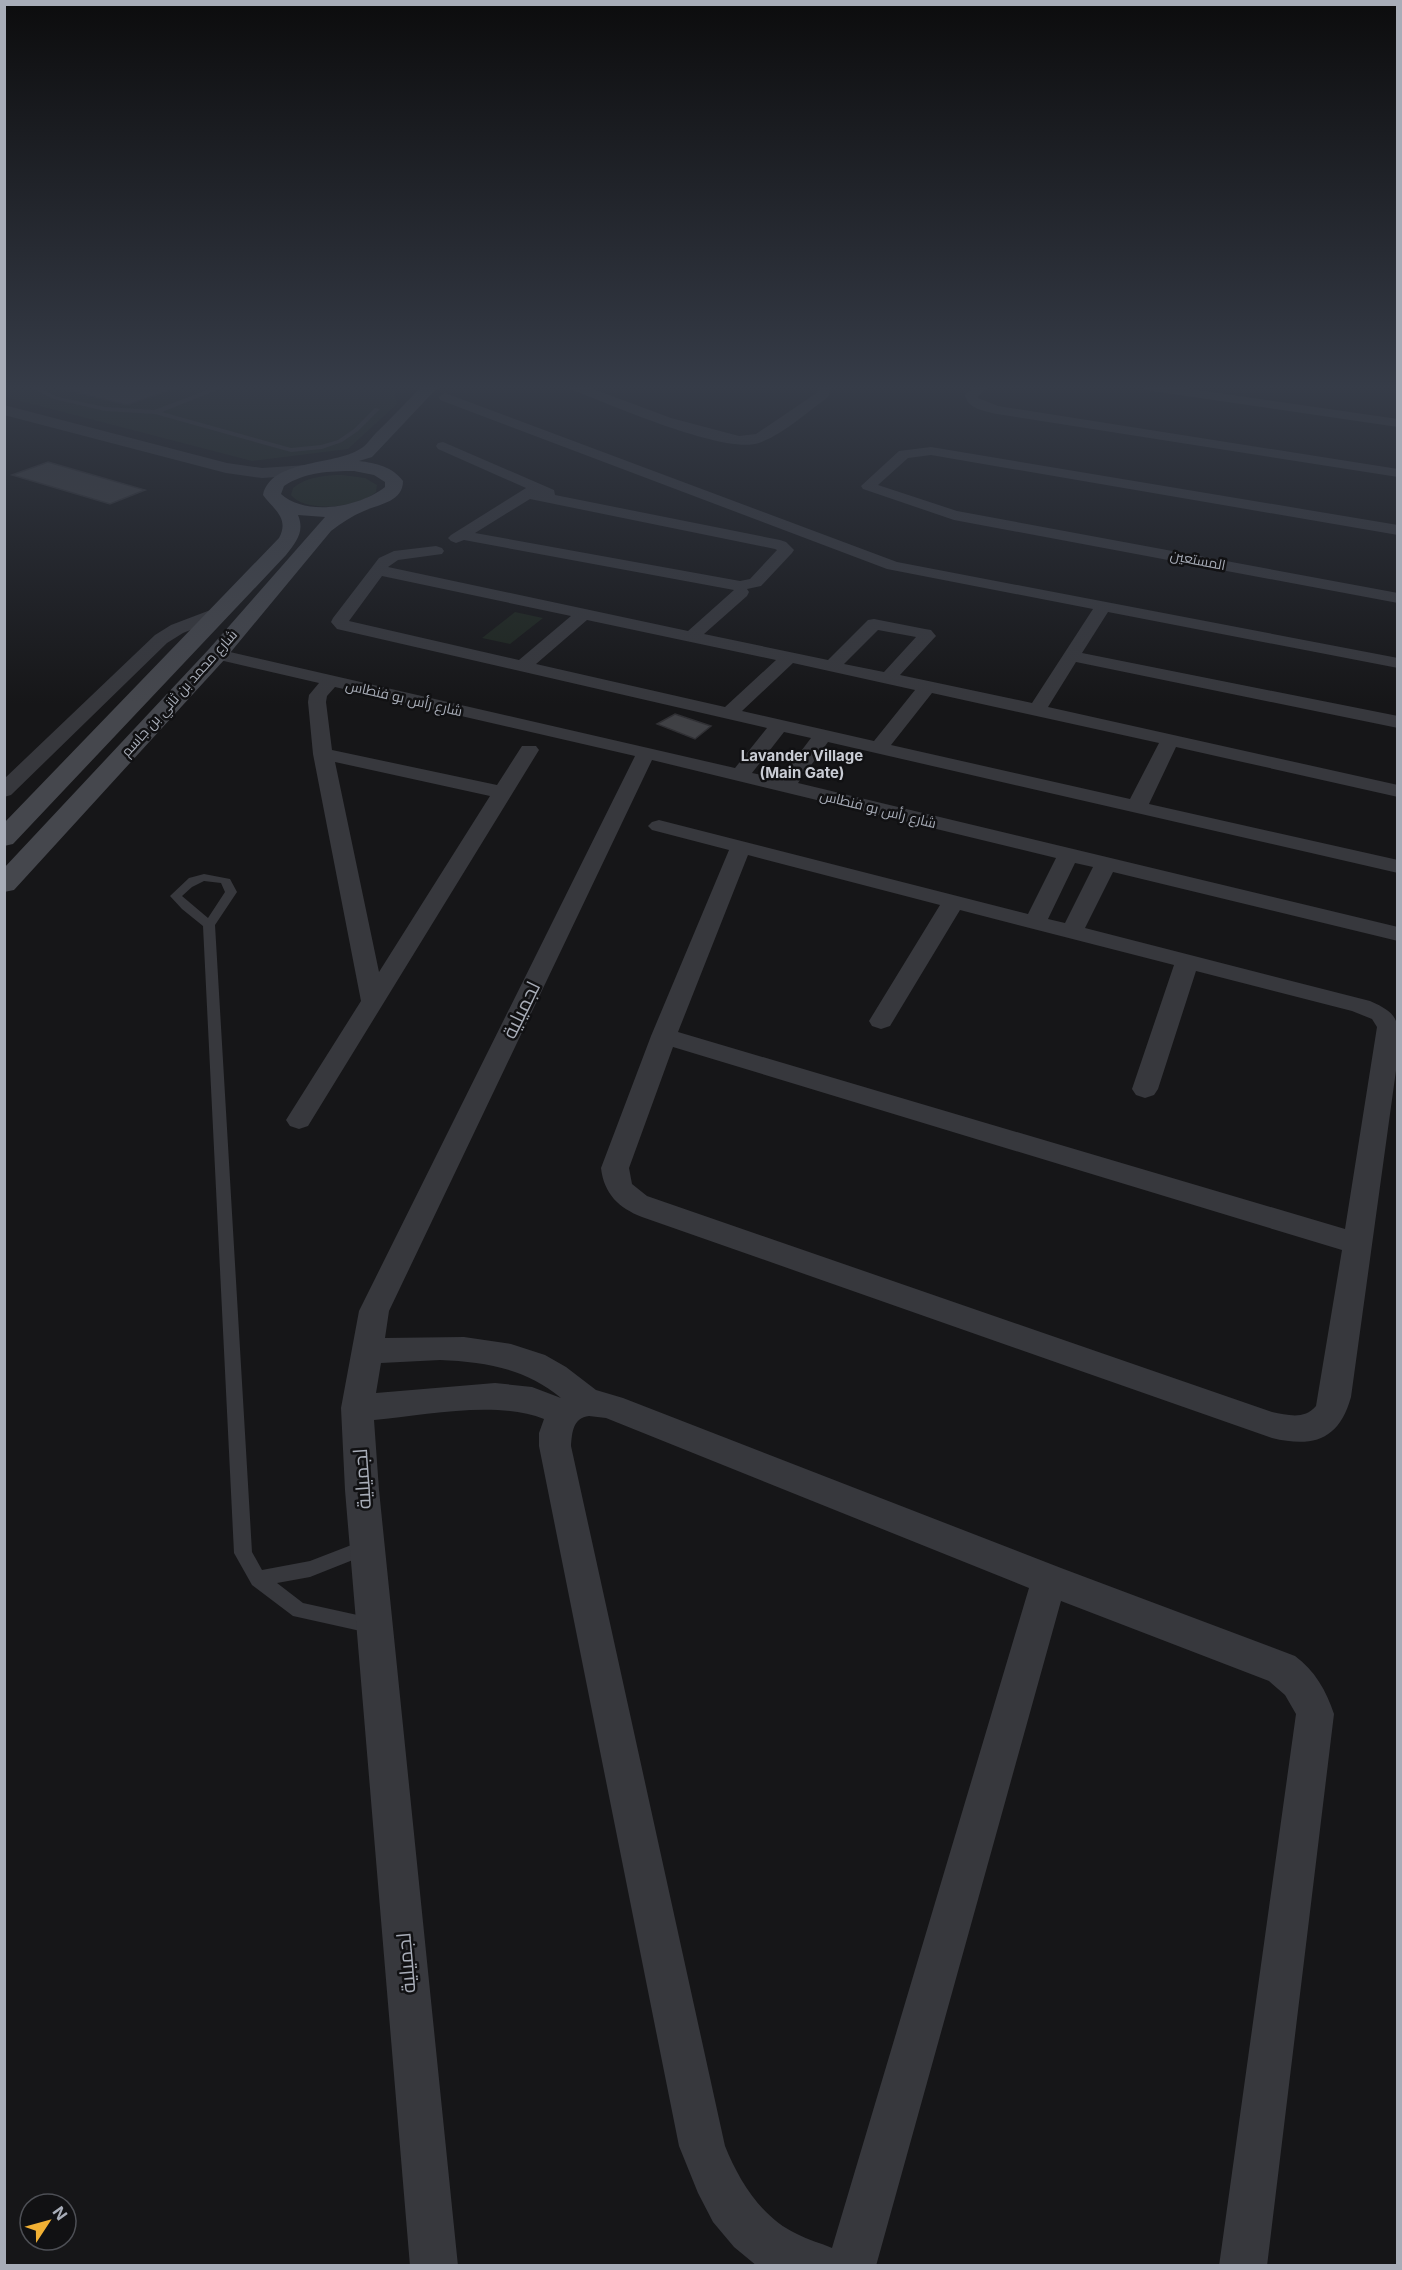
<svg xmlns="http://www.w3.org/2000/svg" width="1402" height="2270" viewBox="0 0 1402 2270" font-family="Inter,Cairo,sans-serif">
	<rect width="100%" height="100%" fill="#161618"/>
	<path fill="#1e261f" d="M4 386H371L394 391 397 404 348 449 252 461 5 397Z
		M342 475 365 478 377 485 376 492C360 507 306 514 291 495L293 488C306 477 325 475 342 475Z
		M515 612 543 618 510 644 482 638Z"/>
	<path fill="#404145" stroke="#303034" stroke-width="1.5" d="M51 386H182L127 405Z
		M48 462 145 490 110 504 12 475Z
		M675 714 711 726 695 739 657 724Z"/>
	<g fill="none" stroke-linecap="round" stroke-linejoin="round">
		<path fill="#37383d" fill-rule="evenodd" d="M27 386H35L58 397 105 407 154 410 218 386H227L162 412 291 448 321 445 338 440 354 429 375 408 380 409 358 431 342 442 322 449 291 452 155 414 105 411 54 399Z
			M204 874 230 879 237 892 215 925 252 1552 262 1570 310 1561 367 1539 373 1542 376 1547 373 1552 310 1577 277 1583 303 1603 380 1620 383 1626 380 1632 374 1634 293 1616 252 1585 234 1553 203 926 182 909 170 896 189 878ZM204 881 221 883 225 892 208 918 182 896 192 887Z"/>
		<path fill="#37383d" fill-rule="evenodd" d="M568 386H585L671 418 739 436 756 434 818 392 816 386H829L831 389 828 397C807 412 784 434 759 443 724 455 607 403 570 389Z
			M975 386H989L978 396V398L998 406 1398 469V477L997 414C984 411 968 409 965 395Z
			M1139 386H1170L1398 419V427L1145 390Z
			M445 393 897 562 1398 658V668L1108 612 1082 653 1398 716V728L1076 662 1048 707 1398 785V797L1176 747 1149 804 1398 860V873L828 742 798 783 1398 927V941L1113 872 1085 928 1370 1001C1402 1015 1398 1022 1398 1056L1351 1397C1339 1440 1313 1448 1272 1438L642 1217C619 1208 604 1194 601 1168L651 1036 729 850 652 830 648 826 652 822 659 820 1028 914 1056 858 652 760 389 1311 385 1338 464 1337 511 1344 545 1355 566 1367 596 1390 623 1398 1061 1568 1295 1656C1315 1671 1326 1690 1334 1714L1267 2266H1219L1296 1714 1285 1695 1269 1681 1061 1601 876 2266H757L734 2247 713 2222 698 2193 679 2146 539 1446V1433L544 1419C498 1400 424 1415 374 1420L379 1490 458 2266H410L345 1490 341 1408 359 1311 635 756 335 687 327 696 326 702 332 750 497 785 522 746H536L539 750 308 1126 299 1129 290 1126 286 1120 361 1001 313 754 308 702 309 695 319 683 211 658 208 654 211 650 217 649 735 768 767 728 337 629 331 622 333 618 379 558 394 551 436 546 442 548 444 551 442 554 398 560 388 567 688 631 734 590 464 540 456 543 451 541 448 538 451 535 526 488 438 449 436 446 438 443 443 442 554 490 555 495 780 540 786 542 794 550 792 553 761 586 747 589 749 592 747 596 704 634 828 660 868 620 874 619 925 629 931 630 936 636 900 675 1032 703 1093 609 887 569 440 400 439 397ZM530 499 775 549 777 550 750 579 740 581 475 533ZM382 576 571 616 519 660 349 621ZM587 620 776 660 725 707 536 664ZM878 630 916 637 884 672 844 664ZM793 663 915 690 874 741 742 711ZM932 693 1159 743 1130 799 891 745ZM784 732 811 738 780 779 752 773ZM335 762 490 796 379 972ZM748 855 940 905 869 1021 872 1026 881 1029 890 1026 960 910 1174 965 1132 1089 1136 1095 1145 1098 1154 1095 1158 1089 1196 971 1352 1011 1372 1019 1377 1027 1345 1229 678 1032ZM1075 863 1093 867 1065 923 1048 919ZM673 1047 1342 1250 1316 1406C1304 1420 1288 1415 1272 1412L647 1196 632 1184 629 1168ZM440 1360C485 1362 525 1368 561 1398L532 1387 495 1383 376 1393 381 1363ZM589 1416 606 1418 1029 1588 832 2248C821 2243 808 2240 797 2234 762 2218 739 2181 725 2146L571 1446C572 1432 573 1418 589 1416Z
			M931 447 1398 525V535L931 455 908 458 878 485 957 511 1398 593V603L954 520 863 489 861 486 899 451Z
			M221 606 227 607 229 611 227 615 183 633 167 643 11 795 4 797V779L155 635 171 625Z"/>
		<path fill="#37383d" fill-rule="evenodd" d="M4 405 227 463 262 468 307 465 313 466 316 470 313 474 307 475 262 478 226 473 4 415Z"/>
		<path fill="#45474d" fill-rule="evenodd" d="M422 386H439L372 457 359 461C376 463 393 467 403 481 403 502 379 504 364 511 352 516 341 523 331 531L225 659 14 890 4 892V868L209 649 325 517 298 515C305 532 296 542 286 555L13 844 4 846V823L279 538C290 518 273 509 263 495 271 459 333 466 360 449 366 446 371 438 376 433 392 417 407 402 422 386ZM354 471 374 475 385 482V487C360 507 306 517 281 494L284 486C305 472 330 471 354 471Z"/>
	</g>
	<linearGradient id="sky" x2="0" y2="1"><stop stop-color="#0c0c0d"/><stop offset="0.55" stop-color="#363c48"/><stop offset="1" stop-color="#363c48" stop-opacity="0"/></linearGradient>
	<rect width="1402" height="704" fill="url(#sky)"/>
	<g text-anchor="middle" stroke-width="5" stroke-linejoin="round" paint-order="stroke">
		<g font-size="14" fill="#a8adb8" stroke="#111113">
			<text transform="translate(1198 560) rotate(11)" y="5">المستعين</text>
			<text transform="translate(179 693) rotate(-48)" y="5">شارع محمد بن ثاني بن جاسم</text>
			<text transform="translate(404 698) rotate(13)" y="5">شارع رأس بو فنطاس</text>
			<text transform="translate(878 809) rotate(14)" y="5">شارع رأس بو فنطاس</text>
		</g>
		<g font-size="15" font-weight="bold" fill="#c9ccd4" stroke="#111113">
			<text x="802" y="761">Lavander Village<tspan x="802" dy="17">(Main Gate)</tspan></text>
		</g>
		<g font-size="20" fill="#a8adb8" stroke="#111113">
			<text transform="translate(521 1010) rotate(-64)" y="7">لجميلية</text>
			<text transform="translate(362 1479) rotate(-94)" y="7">لجميلية</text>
			<text transform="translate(406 1963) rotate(-95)" y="7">لجميلية</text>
		</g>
	</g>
	<rect width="1402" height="2270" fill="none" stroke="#a8adb8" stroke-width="12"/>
	<g transform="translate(48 2222) rotate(54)"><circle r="28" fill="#111113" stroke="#4d4f55" stroke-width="1.5"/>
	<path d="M0-4.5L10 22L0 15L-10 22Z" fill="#f2b134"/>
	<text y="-9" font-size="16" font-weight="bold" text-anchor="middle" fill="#a8adb8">N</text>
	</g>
</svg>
